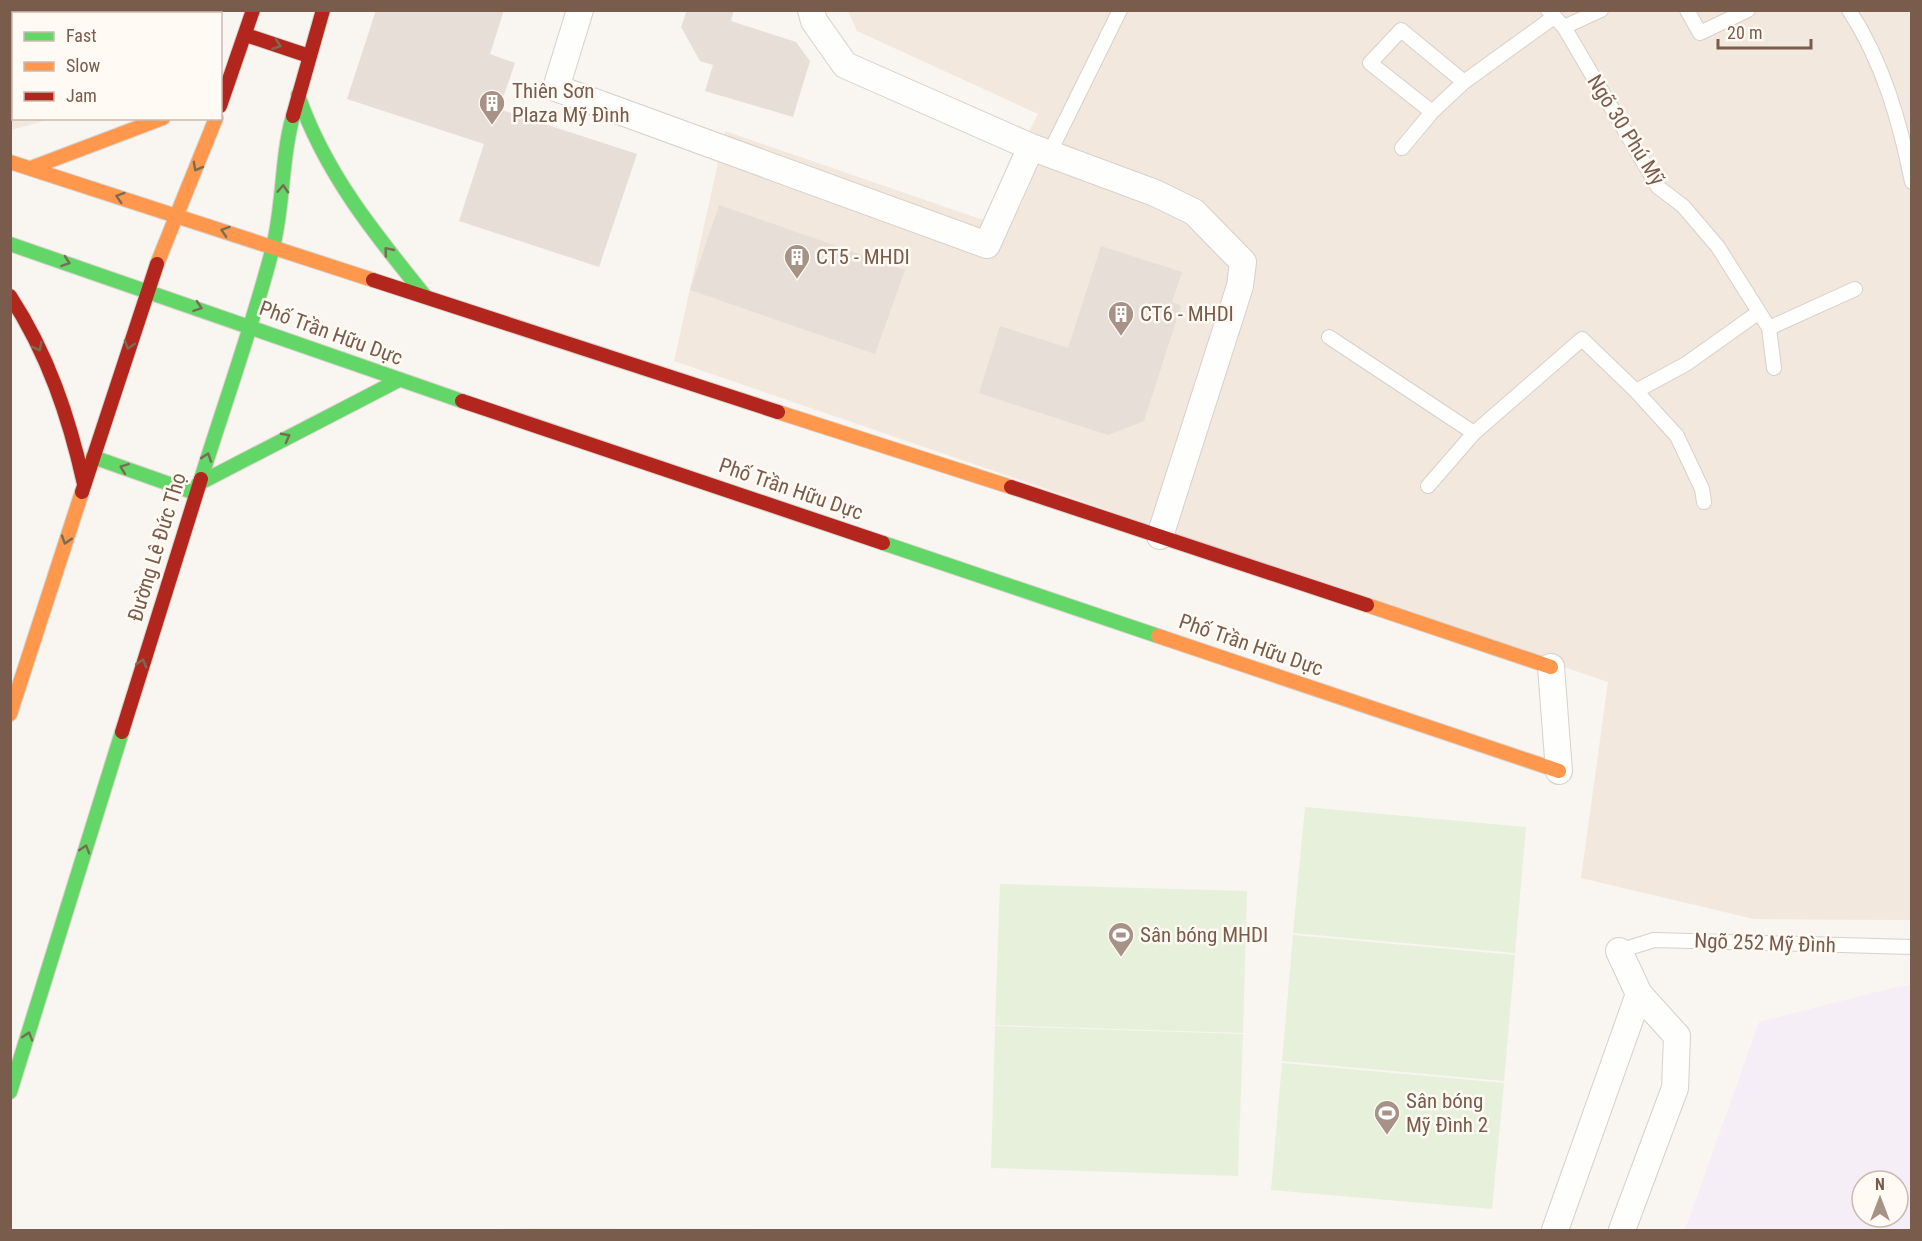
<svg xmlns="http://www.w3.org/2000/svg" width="1922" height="1241" viewBox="0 0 1922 1241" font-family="'Roboto Condensed',sans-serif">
	<rect width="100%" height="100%" fill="#f9f5f0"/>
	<path fill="#f2e8de" d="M11 10H195V11L194 14H14V118L51 119 11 130Z
		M848 11H1911V920L1754 919 1581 878 1608 682 674 361 725 131 983 220 1038 114 857 31Z"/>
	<path fill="#f6eef6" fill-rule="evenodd" d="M1911 985V1230H1685L1759 1022 1888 989ZM1862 1181H1898V1217H1862Z"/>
	<path fill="#e7f0db" d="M1305 807 1526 827 1515 953 1293 933Z
		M1000 884 1247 891 1243 1033 995 1025Z
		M1293 935 1515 955 1504 1081 1282 1061Z
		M995 1026 1243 1034 1238 1176 991 1168Z
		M1282 1063 1504 1083 1492 1209 1271 1190Z
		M525 1228 978 1230H471Z"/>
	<path fill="#e6ded7" d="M376 10H504L490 54 515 63 499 109 637 154 599 267 459 221 484 144 347 99Z
		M687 10H734L731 21 796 42 810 61 793 117 705 91 713 65 700 61 681 27Z
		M719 205 905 270 875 354 690 290Z
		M1101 246 1182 272 1172 302 1181 306 1144 421 1108 435 979 393 1000 326 1068 348Z"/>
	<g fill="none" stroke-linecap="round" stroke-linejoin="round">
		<g stroke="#d7d1cb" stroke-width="16">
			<path id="lane" d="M1548 10 1564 27 1658 187 1683 206 1718 247 1759 312 1769 328 1774 368
				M1687 10 1700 33 1748 10
				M1849 10C1883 62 1900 122 1912 182
				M1564 27 1601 10
				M1432 112 1370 63 1401 30 1464 82
				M1402 148 1432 112 1464 82 1554 17
				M1049 154 1120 10
				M1769 328 1855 289
				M1329 337 1474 433
				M1636 391 1677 436 1702 489 1704 502
				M1428 486 1474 433 1582 339 1636 391 1686 364 1759 312
				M1619 951 1654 940 1912 947"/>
		</g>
		<g stroke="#d7d1cb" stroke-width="28">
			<path id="street" d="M580 10 556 88 987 245 1031 147
				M811 10 814 21 845 65 1031 147 1155 193 1194 212 1243 262 1240 286 1160 536
				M1551 667 1559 771
				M1619 951 1639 994 1677 1036 1675 1088 1622 1230
				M1555 1230 1639 994"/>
		</g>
		<g stroke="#d9d2cb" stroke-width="16">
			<path id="fast" d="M298 95C325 173 374 233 425 296
				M10 244 462 401
				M93 457 195 493
				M201 479C225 402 253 325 273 247 284 203 281 158 293 116
				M198 484 399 380
				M883 543 1158 636
				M10 1092 122 732"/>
		</g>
		<g stroke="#d9d2cb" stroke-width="16">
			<path id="slow" d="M10 162 373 280
				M31 168 163 118
				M157 264 216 118
				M778 412 1011 487
				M1367 605 1551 667
				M1158 636 1559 771
				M10 714 82 492"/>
		</g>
		<g stroke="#d9d2cb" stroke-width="16">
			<path id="jam" d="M246 35 309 56
				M220 106 253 10
				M293 116 323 10
				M373 280 778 412
				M10 296C48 354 69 417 84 484
				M462 401 883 543
				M1011 487 1367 605
				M82 492 157 264
				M122 732 201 479"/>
		</g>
		<path stroke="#dcd5d0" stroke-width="4" stroke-dasharray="1.5 4.5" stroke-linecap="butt" d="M718 1229V1230"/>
		<use href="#lane" stroke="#fefefd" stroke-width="14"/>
		<use href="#street" stroke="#fefefd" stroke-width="26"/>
		<use href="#fast" stroke="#63d668" stroke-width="14"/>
		<use href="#slow" stroke="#ff974d" stroke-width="14"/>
		<use href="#jam" stroke="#b3261e" stroke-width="14"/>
	</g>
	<defs><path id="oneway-chevron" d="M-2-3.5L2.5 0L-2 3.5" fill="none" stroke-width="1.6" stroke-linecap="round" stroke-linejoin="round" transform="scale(1.5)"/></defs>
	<g stroke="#776e51">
		<use href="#oneway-chevron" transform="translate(277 45) rotate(19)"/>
		<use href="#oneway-chevron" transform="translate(197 167) rotate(119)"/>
		<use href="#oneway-chevron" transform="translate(283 189) rotate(-87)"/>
		<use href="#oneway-chevron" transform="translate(120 197) rotate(-162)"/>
		<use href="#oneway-chevron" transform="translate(225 231) rotate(-162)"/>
		<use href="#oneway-chevron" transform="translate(388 251) rotate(-129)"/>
		<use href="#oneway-chevron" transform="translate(66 262) rotate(19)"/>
		<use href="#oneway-chevron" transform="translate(198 307) rotate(19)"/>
		<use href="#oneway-chevron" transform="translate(129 345) rotate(108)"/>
		<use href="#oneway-chevron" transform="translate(38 347) rotate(63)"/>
		<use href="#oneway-chevron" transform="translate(286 437) rotate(-28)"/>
		<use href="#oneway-chevron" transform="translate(207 457) rotate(-71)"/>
		<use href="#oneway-chevron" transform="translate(124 468) rotate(-160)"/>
		<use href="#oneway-chevron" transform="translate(66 540) rotate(108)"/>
		<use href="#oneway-chevron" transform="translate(142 663) rotate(-73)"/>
		<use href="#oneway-chevron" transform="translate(85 849) rotate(-73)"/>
		<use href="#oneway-chevron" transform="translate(28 1036) rotate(-73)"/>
	</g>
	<defs>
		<g id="building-pin" transform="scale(1.35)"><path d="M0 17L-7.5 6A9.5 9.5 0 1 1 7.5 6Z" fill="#a69286" stroke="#fffaf3"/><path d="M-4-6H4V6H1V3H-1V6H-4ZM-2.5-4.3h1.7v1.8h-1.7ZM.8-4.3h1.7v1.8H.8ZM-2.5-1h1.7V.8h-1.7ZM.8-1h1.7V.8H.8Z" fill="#fff"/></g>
		<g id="stadium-pin" transform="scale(1.35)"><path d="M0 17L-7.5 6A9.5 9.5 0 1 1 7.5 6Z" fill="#a69286" stroke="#fffaf3"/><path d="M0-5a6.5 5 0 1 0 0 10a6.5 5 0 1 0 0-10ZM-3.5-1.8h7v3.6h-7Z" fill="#fff"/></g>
	</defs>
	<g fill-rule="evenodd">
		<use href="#building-pin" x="492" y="103"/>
		<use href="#building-pin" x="797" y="257"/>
		<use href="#building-pin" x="1121" y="314"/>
		<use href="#stadium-pin" x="1121" y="935"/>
		<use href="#stadium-pin" x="1387" y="1113"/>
	</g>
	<g text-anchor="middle" stroke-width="5" stroke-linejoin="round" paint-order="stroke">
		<g font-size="21" fill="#7a5c4d" stroke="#fffaf3" text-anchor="start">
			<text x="512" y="98">Thiên Sơn<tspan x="512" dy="24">Plaza Mỹ Đình</tspan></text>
			<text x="816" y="264">CT5 - MHDI</text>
			<text x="1140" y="321">CT6 - MHDI</text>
			<text x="1140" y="942">Sân bóng MHDI</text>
			<text x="1406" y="1108">Sân bóng<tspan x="1406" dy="24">Mỹ Đình 2</tspan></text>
		</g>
		<g font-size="21" fill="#7a5c4d" stroke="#fffaf3">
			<text transform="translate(1626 130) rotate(58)" y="7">Ngõ 30 Phú Mỹ</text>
			<text transform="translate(331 333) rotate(20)" y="7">Phố Trần Hữu Dực</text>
			<text transform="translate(791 489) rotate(19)" y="7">Phố Trần Hữu Dực</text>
			<text transform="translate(157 547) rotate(-73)" y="7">Đường Lê Đức Thọ</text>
			<text transform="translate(1251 645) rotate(19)" y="7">Phố Trần Hữu Dực</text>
			<text transform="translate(1765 943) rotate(2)" y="7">Ngõ 252 Mỹ Đình</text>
		</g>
	</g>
	<rect width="1922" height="1241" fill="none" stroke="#7a5c4d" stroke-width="24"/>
	<rect x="12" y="12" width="210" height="108" fill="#fffaf3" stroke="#cabbb1" stroke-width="1.5"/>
	<rect x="24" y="32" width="30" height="9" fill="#63d668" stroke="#cabbb1" stroke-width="1.5"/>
	<text x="66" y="42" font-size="18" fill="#7a5c4d">Fast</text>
	<rect x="24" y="62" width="30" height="9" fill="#ff974d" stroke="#cabbb1" stroke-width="1.5"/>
	<text x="66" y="72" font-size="18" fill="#7a5c4d">Slow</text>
	<rect x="24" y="92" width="30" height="9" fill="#b3261e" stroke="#cabbb1" stroke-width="1.5"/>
	<text x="66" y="102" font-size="18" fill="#7a5c4d">Jam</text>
	<g transform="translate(1880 1199)"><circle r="28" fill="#fffaf3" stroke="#cabbb1" stroke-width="1.5"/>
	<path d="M0-4.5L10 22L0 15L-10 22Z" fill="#a69286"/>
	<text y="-9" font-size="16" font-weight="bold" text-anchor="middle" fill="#7a5c4d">N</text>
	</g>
	<path d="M1718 39v9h93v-9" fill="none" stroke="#7a5c4d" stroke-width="3"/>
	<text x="1727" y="39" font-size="18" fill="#7a5c4d" stroke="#fffaf3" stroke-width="4.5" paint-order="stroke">20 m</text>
</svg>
